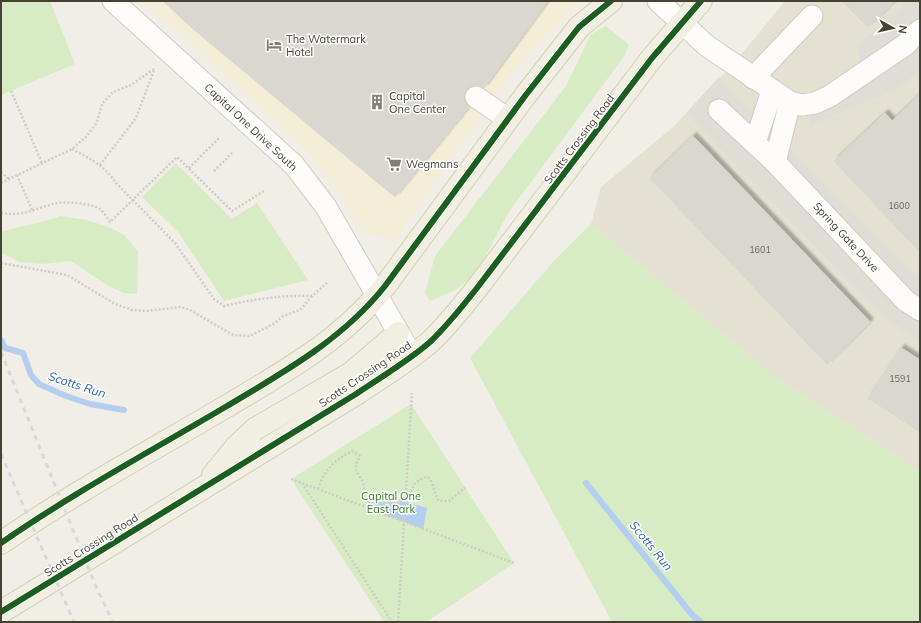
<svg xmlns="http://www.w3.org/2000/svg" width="921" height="623" viewBox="0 0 921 623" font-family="Mulish,sans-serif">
	<defs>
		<filter id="shadow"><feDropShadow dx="3.5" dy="-3.5" stdDeviation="1" flood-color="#0004"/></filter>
	</defs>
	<rect width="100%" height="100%" fill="#f0eee6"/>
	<path fill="#e4e1d3" d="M785 1H920V472L777 379 591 224 601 187 673 127 736 61Z"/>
	<path fill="#f4edd8" d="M140 1H580L513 71 396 239 363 233 340 193 297 140 182 35Z"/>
	<path fill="#d7ecc4" d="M1 1H50L75 64 1 95Z
		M606 26 629 45 623 58 508 213 477 273 454 291 430 301 425 293 435 256 566 86 591 34Z
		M176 163 232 219 257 203 308 280 224 301 178 232 142 197Z
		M60 216 87 220 111 228 124 235 138 251 137 294 124 293 108 286 71 261 43 264 19 262 2 253 1 232C21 225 40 224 60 216Z
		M591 224 777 379 920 472V622H612L470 358 553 262Z
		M411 404 514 563 426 622H384L291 479Z"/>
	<path fill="#dfddd6" d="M908 1H920V69L900 88 810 125V109L866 85 857 46Z
		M719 77 920 278V344L871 305 686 113Z"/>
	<path fill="#b4cef0" d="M405 502 427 508 423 529 368 508 370 503Z"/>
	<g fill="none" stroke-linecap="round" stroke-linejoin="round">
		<path stroke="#b4cef0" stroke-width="6" d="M1 340 5 348 23 353 31 375 39 384 66 396 90 404 124 410
			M586 483 693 616 701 622"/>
	</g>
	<path fill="#d9d7cf" stroke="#d8d6cc" filter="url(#shadow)" d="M163 1H548L484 88 477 85 471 86 466 90 464 96 465 102 469 107 395 197 192 28Z
		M842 1H895L868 27Z
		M920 94V252L834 161 885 113 892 121Z
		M693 136 870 322 827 364 650 178Z
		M901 348 920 360V432L868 398Z"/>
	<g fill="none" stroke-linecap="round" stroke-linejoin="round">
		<g stroke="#ceccc4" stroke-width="23">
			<path id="minor" d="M113 1 294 165 326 207 412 356
				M658 1 707 46 790 102 802 105 815 103 830 96 905 45 920 30
				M753 78 812 16
				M476 97 508 119
				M719 110 775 162 906 301 920 310
				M755 143 772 91
				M775 162 790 102"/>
		</g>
		<g stroke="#d3cfb3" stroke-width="24">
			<path id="major" d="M213 475 236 447 255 429 350 374 398 333
				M1 543C73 493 151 451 227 406 284 372 342 340 385 286L525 96 579 27 611 1
				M1 612 356 394C381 377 407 362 430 342 447 326 462 307 477 288L652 58 701 1"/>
		</g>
		<path stroke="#ceccc6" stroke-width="2.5" stroke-dasharray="2 2" stroke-linecap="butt" d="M11 91 42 163
			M72 149C89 158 105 166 116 183L175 243 214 299 224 306C253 299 282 295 312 296L327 283
			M100 165 136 118 154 70
			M189 168 219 138
			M214 171 232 153
			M1 172 9 179
			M17 175 33 212
			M1 183 72 149 87 136 97 122 102 104 113 92 131 85 154 69
			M1 213C27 217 36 207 58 203 68 201 92 204 100 209 104 212 107 218 110 222L177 157 232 211 264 191
			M1 263 67 275 115 304 132 310 147 311 181 307 190 310 233 335 250 336 275 323 283 316 300 310 312 296
			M291 479 514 563
			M302 483 392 622
			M318 489C324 470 335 460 352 451L360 456C351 473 358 469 363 483 365 488 364 495 365 500L370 503 410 501C409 489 415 479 428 477 435 485 433 493 439 501H449L465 488
			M398 622 412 393"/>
		<use href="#minor" stroke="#fdfcfb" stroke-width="21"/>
		<use href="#major" stroke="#f1efe2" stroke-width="22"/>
		<path stroke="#d8d8d7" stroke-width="3" stroke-dasharray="5 5" stroke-linecap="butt" d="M1 352 97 589 113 622
			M1 454 74 622"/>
		<g stroke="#fff" stroke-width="8">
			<path id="cycleway" d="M1 543C73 493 151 451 227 406 284 372 342 340 385 286L525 96 579 27 611 1
				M1 612 356 394C381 377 407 362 430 342 447 326 462 307 477 288L652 58 701 1"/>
		</g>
		<use href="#cycleway" stroke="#1b5e20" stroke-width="6"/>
	</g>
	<defs>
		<g id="hotel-bare" transform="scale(1.2)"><path d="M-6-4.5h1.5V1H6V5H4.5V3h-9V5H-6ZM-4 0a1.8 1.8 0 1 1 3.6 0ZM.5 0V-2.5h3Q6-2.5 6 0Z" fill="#817e72" stroke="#fff" stroke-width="2.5" paint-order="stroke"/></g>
		<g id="building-bare" transform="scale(1.2)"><path d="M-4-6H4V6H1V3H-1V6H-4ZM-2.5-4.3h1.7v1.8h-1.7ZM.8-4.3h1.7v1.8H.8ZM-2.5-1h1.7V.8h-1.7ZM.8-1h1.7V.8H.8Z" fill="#817e72" stroke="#fff" stroke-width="2.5" paint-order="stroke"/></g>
		<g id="supermarket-bare" transform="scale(1.2)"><path d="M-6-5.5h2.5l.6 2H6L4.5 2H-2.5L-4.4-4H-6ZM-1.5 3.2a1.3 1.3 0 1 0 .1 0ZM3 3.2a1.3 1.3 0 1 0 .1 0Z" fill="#817e72" stroke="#fff" stroke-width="2.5" paint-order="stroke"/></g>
	</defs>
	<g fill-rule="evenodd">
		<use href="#hotel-bare" x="274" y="45"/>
		<use href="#building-bare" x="377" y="102"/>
		<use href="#supermarket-bare" x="394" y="164"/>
	</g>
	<g text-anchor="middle" stroke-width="3" stroke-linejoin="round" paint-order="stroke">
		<g font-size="9" fill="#6b675b">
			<text x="899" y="209">1600</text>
			<text x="760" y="253">1601</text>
			<text x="900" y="382">1591</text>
		</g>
		<g font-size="11" fill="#454133" stroke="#fff" text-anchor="start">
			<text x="286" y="43">The Watermark<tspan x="286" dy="13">Hotel</tspan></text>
			<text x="389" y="100">Capital<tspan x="389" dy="13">One Center</tspan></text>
			<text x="406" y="168">Wegmans</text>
		</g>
		<g font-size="11" fill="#454133" stroke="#fff">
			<text transform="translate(251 127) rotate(43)" y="4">Capital One Drive South</text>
			<text transform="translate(579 139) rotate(-53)" y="4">Scotts Crossing Road</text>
			<text transform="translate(846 237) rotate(47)" y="4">Spring Gate Drive</text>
			<text transform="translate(365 374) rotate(-34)" y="4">Scotts Crossing Road</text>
			<text transform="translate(91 545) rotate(-32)" y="4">Scotts Crossing Road</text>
		</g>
		<g font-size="11" fill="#357b23" stroke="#fff">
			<text x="391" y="500">Capital One<tspan x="391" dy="13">East Park</tspan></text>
		</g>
		<g font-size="12" font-style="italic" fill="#2562b8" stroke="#fff">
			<text transform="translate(77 385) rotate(18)" y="4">Scotts Run</text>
			<text transform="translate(651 546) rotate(51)" y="4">Scotts Run</text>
		</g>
	</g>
	<rect width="921" height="623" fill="none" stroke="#454133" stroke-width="4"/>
	<g transform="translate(893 28) rotate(98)" stroke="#ffffff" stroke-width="3" paint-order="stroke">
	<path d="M0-3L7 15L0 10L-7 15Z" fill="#454133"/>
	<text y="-6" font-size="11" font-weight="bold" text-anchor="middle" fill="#454133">N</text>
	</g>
</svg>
